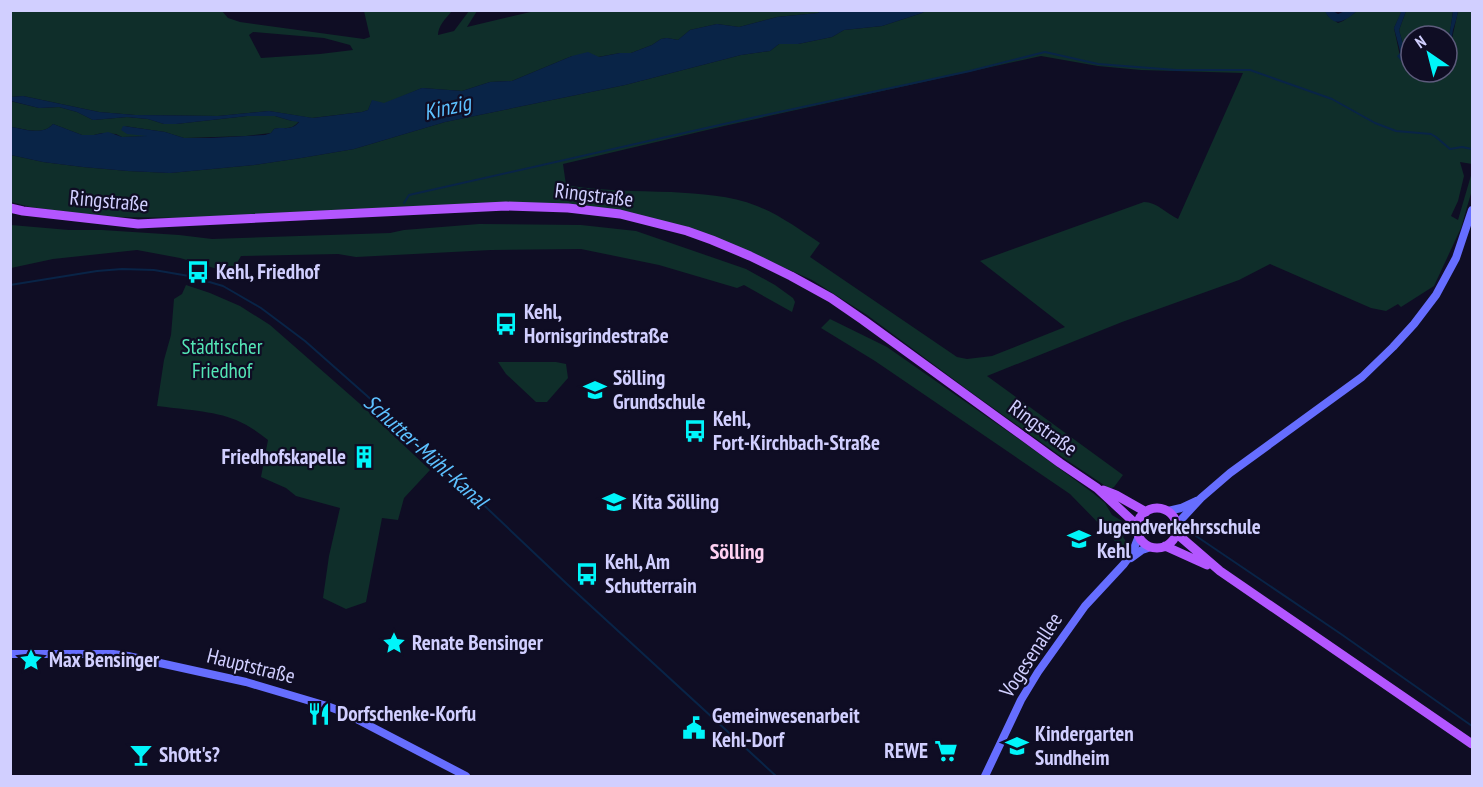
<svg xmlns="http://www.w3.org/2000/svg" width="1483" height="787" viewBox="0 0 1483 787" font-family="'PT Sans Narrow',sans-serif">
	<rect width="100%" height="100%" fill="#0f0d24"/>
	<path fill="#0f2e2a" fill-rule="evenodd" d="M539 10 822 11 818 13 777 17 739 27 717 24 690 30 678 40 667 38 661 39 652 45 631 53H620L598 57 572 56 512 81 490 82 462 91 422 88 384 104 372 101 368 110 362 112 312 118 269 111 218 116 135 115 99 112 23 96 11 97 10 11H222L228 18 240 22 364 39 370 37 364 11H452C446 18 438 26 438 35L454 31 469 11H477L467 27ZM253 32 324 38 350 45 353 50 320 54 261 58 249 35Z
		M1325 10 1328 16 1338 23 1343 21 1357 11H1402L1394 28 1401 61 1411 62V72H1447V60L1450 53 1453 34 1458 11H1472V164L1460 162 1464 176 1458 201 1451 216 1458 220 1472 172V190L1461 228 1434 286 1401 307 1398 304 1386 311 1371 308 1270 264 1239 280 1122 322 987 376 1123 475 1114 487 1110 489 1059 455 968 390 867 315 812 280 731 244 575 206 187 218 113 217 88 215 30 207 11 202V155L43 162 83 167 128 171 170 173 254 165 301 158 354 149 445 122 625 85 741 55 770 51 779 44H798L832 37 844 30 882 26 922 13 925 11ZM1041 56 1098 66 1141 70 1243 73 1178 219C1167 214 1157 202 1144 202L980 261 1065 327 992 356 967 359 957 357 810 257 820 243C800 230 780 215 757 206 730 195 701 194 671 192 636 191 600 191 566 185L563 164 724 126Z
		M1406 11H1453C1452 19 1450 35 1447 42V36H1411V58L1406 55 1399 30Z
		M10 101 39 108 59 107 77 112 93 120 127 117 148 119 164 124H176L247 116H275L292 121H299C291 132 284 126 274 129L271 133 246 136 184 138 165 132 124 126 154 136 122 137 116 134 102 133 94 135H82L53 124C43 136 25 129 11 127Z
		M479 224 581 225 636 231 746 269 775 285 793 298 795 302 792 312 744 285 737 288 659 265 581 249 491 250 356 257 338 254 241 256 231 273 180 258 137 250 53 259 11 268V225L69 230H102L179 235 212 239 390 233 404 230Z
		M186 285 210 293 240 306 270 325 359 403 430 470 404 498 398 520 382 518 366 602 346 609 323 598 329 556 340 508 296 496 286 488 261 477 268 440C258 432 248 425 236 420 215 411 180 409 157 406L164 360 171 335 174 299 182 294Z
		M830 319 887 347 1023 442 1093 493 1105 503 1112 515 1122 521 1126 533 1123 537 1129 546 1124 550 1117 544 1110 535 1070 494 875 361 821 328Z
		M498 362H556L566 364 568 378 547 402H536L506 374Z"/>
	<path fill="#092447" d="M822 10 925 11 922 13 882 26 844 30 832 37 798 44H779L770 51 741 55 625 85 445 122 354 149 301 158 254 165 170 173 128 171 83 167 43 162 11 155V127C24 129 43 136 53 124L82 135H94L108 132 122 137 147 136 127 134 121 130 123 126 165 132 184 138H210L265 135 271 133 274 129C283 126 291 132 299 122L292 121 275 116H247L176 124H164L148 119 127 117 93 120 77 112 59 107 39 108 11 101V97L23 96 99 112 135 115 218 116 269 111 313 118 362 112 368 110 372 100 384 103 422 88 462 91 490 82 512 81 572 56 588 52 599 57 620 53H631L652 45 661 39 667 38 678 40 690 30 717 24 739 27 777 17 818 13Z
		M1402 10 1406 11 1399 30 1406 55 1411 58V62L1401 61 1397 56 1400 53V51L1394 28Z
		M1325 11H1333L1338 14 1345 11H1357C1345 21 1334 29 1325 11Z
		M1453 11H1458C1457 17 1455 24 1453 30 1451 41 1452 50 1447 60 1447 43 1451 28 1453 11Z"/>
	<g fill="none" stroke-linecap="round" stroke-linejoin="round">
		<path stroke="#092447" stroke-width="2" d="M404 203 409 195 724 124 970 71 1045 52 1098 64 1176 70H1250L1332 99 1375 123 1396 131 1431 134 1436 137 1450 149 1462 147 1472 149
			M10 285 97 271 122 269 154 270 189 276 223 286 261 308 305 341 392 418 567 584 776 776
			M1196 536 1341 634 1472 726"/>
		<path stroke="#666eff" stroke-width="8" d="M1168 511 1181 508 1196 501
			M1177 524 1201 498 1230 473 1362 377 1393 347 1414 324 1436 295 1456 258 1472 210
			M1131 558 1142 550 1151 547
			M10 654H113L128 656 246 682 327 706 343 712 466 776
			M985 776 1021 700 1038 672 1085 606 1124 564 1132 553 1139 536"/>
		<path stroke="#b356ff" stroke-width="9" d="M10 208 23 211 138 224 506 206 568 208 620 214 687 231 712 240 750 256 791 276 831 298 863 320 1060 463 1097 488 1138 526
			M1103 490 1116 495 1146 512
			M1137 528a20 20 0 1 1 40 0a20 20 0 1 1-40 0Z
			M1176 533 1220 571 1472 744
			M1165 546 1207 565"/>
	</g>
	<defs>
		<g id="bus-bare" transform="scale(1.8)"><path d="M-5-6H5V4H4V6H2V4H-2V6H-4V4H-5ZM-3.5-4V0h7V-4ZM-3.5 1.2v1.5H-2V1.2ZM2 1.2v1.5H3.5V1.2Z" fill="#00f5fa" stroke="#0f0d24" stroke-width="2.5" paint-order="stroke"/></g>
		<g id="school-bare" transform="scale(1.8)"><path d="M0-5L7-2L0 1L-7-2ZM-4 1L0 2.5L4 1V4Q0 6-4 4Z" fill="#00f5fa" stroke="#0f0d24" stroke-width="2.5" paint-order="stroke"/></g>
		<g id="building-bare" transform="scale(1.8)"><path d="M-4-6H4V6H1V3H-1V6H-4ZM-2.5-4.3h1.7v1.8h-1.7ZM.8-4.3h1.7v1.8H.8ZM-2.5-1h1.7V.8h-1.7ZM.8-1h1.7V.8H.8Z" fill="#00f5fa" stroke="#0f0d24" stroke-width="2.5" paint-order="stroke"/></g>
		<g id="sight-bare" transform="scale(1.8)"><path d="M0-6L1.8-2.2L6-1.7L2.9 1.2L3.7 5.4L0 3.3L-3.7 5.4L-2.9 1.2L-6-1.7L-1.8-2.2Z" fill="#00f5fa" stroke="#0f0d24" stroke-width="2.5" paint-order="stroke"/></g>
		<g id="restaurant-bare" transform="scale(1.8)"><path d="M-5-6h1v4h1v-4h1v4h1v-4h1v5L-1.5 .5V6h-2V.5L-5-1ZM5-6V6H3V1.5H1.5Q1.5-4 5-6Z" fill="#00f5fa" stroke="#0f0d24" stroke-width="2.5" paint-order="stroke"/></g>
		<g id="civic-bare" transform="scale(1.8)"><path d="M-.6-6.5H3V-4.5H.6V-3L4-1V1h2V6H-6V1h2V-1L-.6-3ZM-1.2 2.5V6h2.4V2.5Z" fill="#00f5fa" stroke="#0f0d24" stroke-width="2.5" paint-order="stroke"/></g>
		<g id="supermarket-bare" transform="scale(1.8)"><path d="M-6-5.5h2.5l.6 2H6L4.5 2H-2.5L-4.4-4H-6ZM-1.5 3.2a1.3 1.3 0 1 0 .1 0ZM3 3.2a1.3 1.3 0 1 0 .1 0Z" fill="#00f5fa" stroke="#0f0d24" stroke-width="2.5" paint-order="stroke"/></g>
		<g id="bar-bare" transform="scale(1.8)"><path d="M-6-5H6L.8 .8V4.5H3.5V6h-7V4.5H-.8V.8Z" fill="#00f5fa" stroke="#0f0d24" stroke-width="2.5" paint-order="stroke"/></g>
	</defs>
	<g fill-rule="evenodd">
		<use href="#bus-bare" x="198" y="272"/>
		<use href="#bus-bare" x="506" y="324"/>
		<use href="#school-bare" x="595" y="390"/>
		<use href="#bus-bare" x="695" y="431"/>
		<use href="#building-bare" x="364" y="457"/>
		<use href="#school-bare" x="614" y="502"/>
		<use href="#school-bare" x="1079" y="539"/>
		<use href="#bus-bare" x="587" y="574"/>
		<use href="#sight-bare" x="394" y="643"/>
		<use href="#sight-bare" x="31" y="660"/>
		<use href="#restaurant-bare" x="319" y="714"/>
		<use href="#civic-bare" x="694" y="728"/>
		<use href="#school-bare" x="1017" y="746"/>
		<use href="#supermarket-bare" x="946" y="751"/>
		<use href="#bar-bare" x="141" y="755"/>
	</g>
	<g text-anchor="middle" stroke-width="4.5" stroke-linejoin="round" paint-order="stroke">
		<g font-size="21" fill="#d1cfff" stroke="#0f0d24">
			<text transform="translate(594 195) rotate(7)" y="7">Ringstraße</text>
			<text transform="translate(109 201) rotate(5)" y="7">Ringstraße</text>
			<text transform="translate(1043 428) rotate(36)" y="7">Ringstraße</text>
			<text transform="translate(1031 655) rotate(-57)" y="7">Vogesenallee</text>
			<text transform="translate(251 666) rotate(14)" y="7">Hauptstraße</text>
		</g>
		<g font-size="21" font-weight="bold" fill="#d1cfff" stroke="#0f0d24" text-anchor="start">
			<text x="216" y="279">Kehl, Friedhof</text>
			<text x="524" y="319">Kehl,<tspan x="524" dy="24">Hornisgrindestraße</tspan></text>
			<text x="613" y="385">Sölling<tspan x="613" dy="24">Grundschule</tspan></text>
			<text x="713" y="426">Kehl,<tspan x="713" dy="24">Fort-Kirchbach-Straße</tspan></text>
			<text x="346" y="464" text-anchor="end">Friedhofskapelle</text>
			<text x="632" y="509">Kita Sölling</text>
			<text x="1097" y="534">Jugendverkehrsschule<tspan x="1097" dy="24">Kehl</tspan></text>
			<text x="605" y="569">Kehl, Am<tspan x="605" dy="24">Schutterrain</tspan></text>
			<text x="412" y="650">Renate Bensinger</text>
			<text x="49" y="667">Max Bensinger</text>
			<text x="337" y="721">Dorfschenke-Korfu</text>
			<text x="712" y="723">Gemeinwesenarbeit<tspan x="712" dy="24">Kehl-Dorf</tspan></text>
			<text x="1035" y="741">Kindergarten<tspan x="1035" dy="24">Sundheim</tspan></text>
			<text x="928" y="758" text-anchor="end">REWE</text>
			<text x="159" y="762">ShOtt's?</text>
		</g>
		<g font-size="21" fill="#54e6b6" stroke="#0f0d24">
			<text x="222" y="354">Städtischer<tspan x="222" dy="24">Friedhof</tspan></text>
		</g>
		<g font-size="22" font-style="italic" fill="#5dc1ff" stroke="#0f0d24">
			<text transform="translate(447 107) rotate(-13)" y="8">Kinzig</text>
			<text transform="translate(426 451) rotate(42)" y="8">Schutter-Mühl-Kanal</text>
		</g>
		<g font-size="22" font-weight="bold" fill="#ffd1f2" stroke="#0f0d24">
			<text x="737" y="559">Sölling</text>
		</g>
	</g>
	<rect width="1483" height="787" fill="none" stroke="#d1cfff" stroke-width="24"/>
	<g transform="translate(1429 54) rotate(325)"><circle r="28" fill="#0f0d24" stroke="#5d5b7c" stroke-width="1.5"/>
	<path d="M0-4.5L10 22L0 15L-10 22Z" fill="#00f5fa"/>
	<text y="-9" font-size="16" font-weight="bold" text-anchor="middle" fill="#d1cfff">N</text>
	</g>
</svg>
